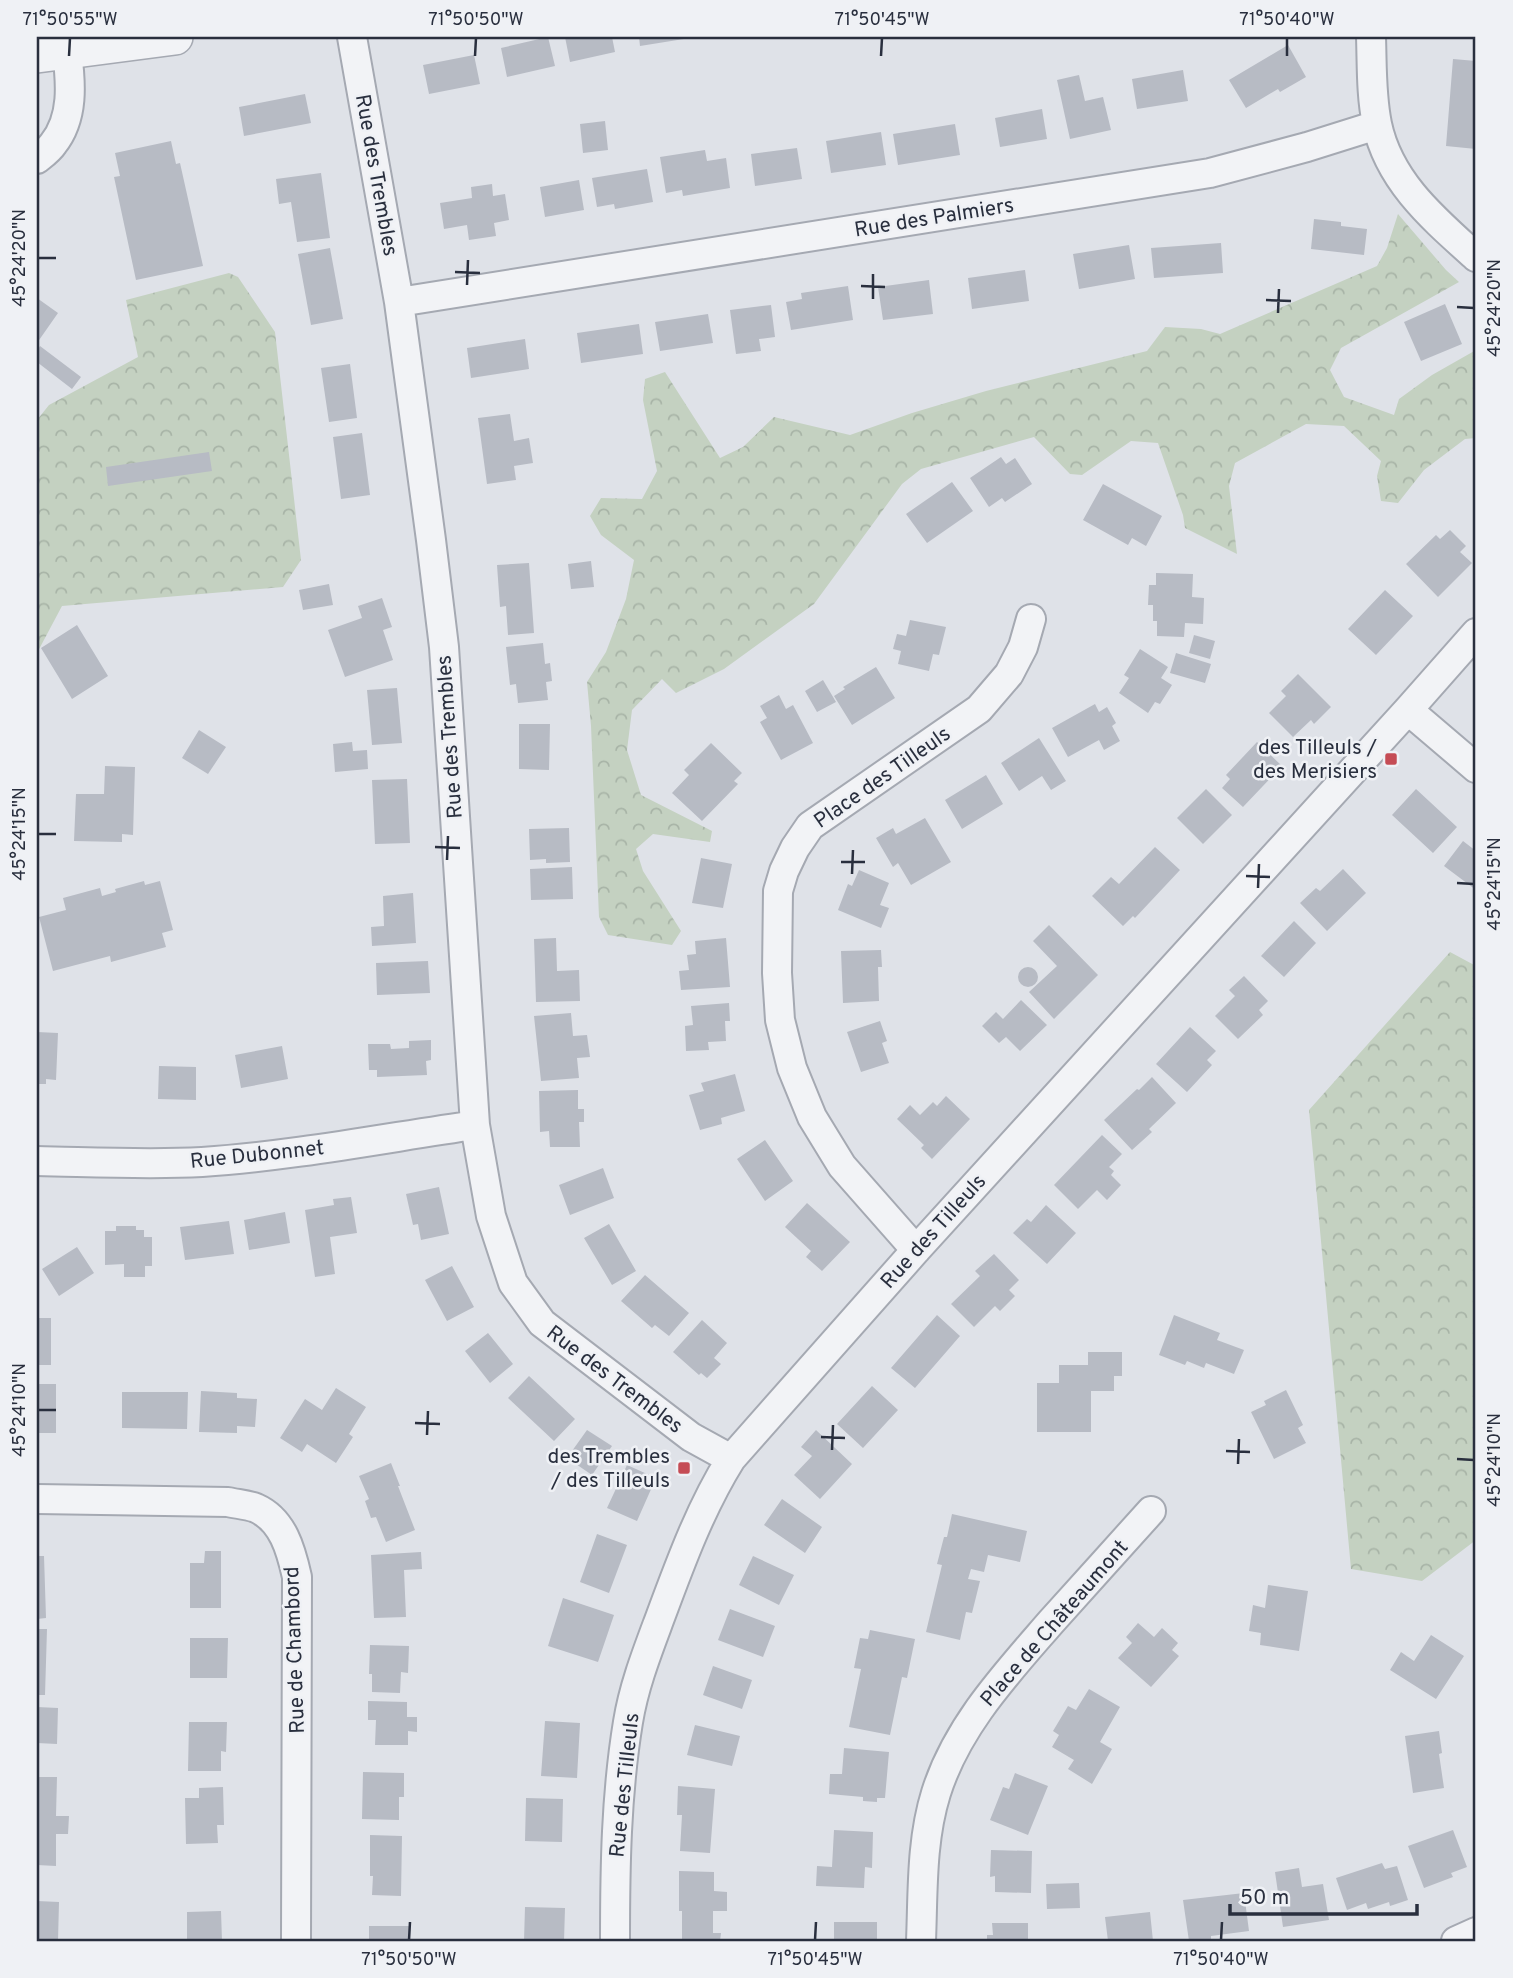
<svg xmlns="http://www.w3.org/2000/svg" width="1513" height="1978" viewBox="0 0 1513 1978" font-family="Overpass,sans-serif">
	<defs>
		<pattern id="forest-crowns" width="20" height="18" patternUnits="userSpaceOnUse" patternTransform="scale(1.75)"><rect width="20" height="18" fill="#c4d1c1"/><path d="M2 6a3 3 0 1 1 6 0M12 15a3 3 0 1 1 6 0" fill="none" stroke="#a8b4a7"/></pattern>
	</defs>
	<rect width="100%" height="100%" fill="#dfe2e8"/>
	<path fill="url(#forest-crowns)" d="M1398 214 1446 270 1459 282 1341 348 1330 370 1344 397 1394 415 1399 399 1432 375 1476 350V438L1465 439 1424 470 1398 503 1381 501 1377 476 1381 461 1344 426 1306 424 1235 463 1229 486 1237 554 1185 528 1183 515 1158 443 1131 441 1082 475 1070 474 1034 437 921 469 902 484 814 604 724 669 676 693 662 679 632 710 627 750 641 795 712 831 710 842 653 834 636 849 643 871 681 931 672 945 608 935 599 917 591 726 587 682 606 652 626 599 634 560 601 535 590 516 601 498 642 499 657 471 643 400 645 379 665 372 720 458 743 447 774 417 850 435 912 413 986 391 1147 351 1165 327 1201 329 1220 334 1377 266 1387 248Z
		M229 273 238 277 275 332 301 560 283 587 62 606 37 653V420L49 405 138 357 126 300Z
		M1450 952 1476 966V1540L1422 1581 1351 1569 1309 1110Z"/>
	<path fill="#b7bbc4" d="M548 37 555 66 507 77 501 48Z
		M565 37H612L615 52 570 62Z
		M639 37H690V38L640 46Z
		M1288 45 1306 77 1280 92 1278 89 1246 108 1229 80Z
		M474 55 480 84 429 94 423 65Z
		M1453 59 1476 61V149L1446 146Z
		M1183 70 1188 101 1137 109 1132 79Z
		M1079 75 1085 101 1103 97 1111 130 1070 139 1057 80Z
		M305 94 311 123 244 136 239 107Z
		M1042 109 1047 139 1000 147 995 118Z
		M605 121 608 150 583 153 580 124Z
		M955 124 960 155 898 165 893 134Z
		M881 132 886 165 831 173 826 141Z
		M171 141 176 164 180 163 203 266 136 280 114 177 120 176 115 153Z
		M797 148 802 179 755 186 751 154Z
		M705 150 707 161 726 158 730 188 683 196 682 190 666 193 660 157Z
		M647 169 653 202 615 209 614 204 597 207 592 178Z
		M321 173 330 238 297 242 291 202 279 204 276 179Z
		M579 180 584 210 545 217 540 187Z
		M492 184 493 196 505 194 509 220 494 223 496 236 469 240 467 225 444 229 440 203 472 198 471 187Z
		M1314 219 1341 222V226L1367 229 1364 255 1311 249Z
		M1221 243 1223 273 1154 278 1151 248Z
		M1129 245 1135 279 1079 289 1073 254Z
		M330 248 343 319 311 325 298 254Z
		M1025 270 1029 301 972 309 968 278Z
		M929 280 933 314 883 320 878 287Z
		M848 286 853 320 791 330 786 302 802 299 801 293Z
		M37 298 58 313 37 343Z
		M1445 304 1462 344 1421 361 1404 322Z
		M771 305 775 337 759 339 761 351 736 354 730 310Z
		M708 314 713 343 660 351 655 322Z
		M639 324 643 354 581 363 577 333Z
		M525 339 529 369 471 378 467 348Z
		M40 346 81 377 72 389 37 362V351Z
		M350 364 357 418 329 422 321 368Z
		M510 414 514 441 529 438 533 463 514 466 516 480 487 484 478 418Z
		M362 433 370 495 341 499 333 437Z
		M209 452 212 471 108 486 106 467Z
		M1001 457 1006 464 1015 458 1032 484 1005 502 1002 498 989 507 970 478Z
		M952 482 973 511 927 543 906 514Z
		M1103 484 1162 516 1146 546 1132 538 1128 545 1083 520Z
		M1450 530 1466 546 1460 552 1472 563 1438 597 1406 564 1436 535 1440 539Z
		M591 561 594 587 571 589 568 564Z
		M529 563 534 633 508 635 506 606 500 607 497 565Z
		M1156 573 1193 574 1192 597 1204 598 1203 624 1185 623 1184 637 1157 636V621H1153V605H1148L1149 585H1156Z
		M329 584 333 605 303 610 299 590Z
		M1385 590 1413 616 1376 655 1348 629Z
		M382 598 392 627 383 630 393 660 345 677 328 630 362 618 358 606Z
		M910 620 946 627 939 655 933 654 929 671 898 664 901 651 893 649 897 634 906 636Z
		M77 625 108 676 72 699 41 648Z
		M1194 635 1215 641 1210 659 1189 653Z
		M543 643 545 664 550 663 552 681 546 682 548 700 518 703 516 684 510 685 506 647Z
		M1140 649 1168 667 1161 678 1172 685 1160 704 1155 702 1148 713 1119 693 1129 678 1124 675Z
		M1176 653 1211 664 1205 683 1170 673Z
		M876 667 895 698 852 725 834 696 845 689 843 687Z
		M1298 674 1331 707 1314 724 1311 720 1293 737 1269 713 1286 696 1281 691Z
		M823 680 836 702 817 712 805 691Z
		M397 688 402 743 372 745 367 690Z
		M779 695 786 709 793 705 813 743 781 760 760 722 767 718 760 706Z
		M1095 704 1099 712 1107 707 1116 723 1112 726 1120 741 1104 750 1099 740 1068 757 1052 728Z
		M519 724H550L549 770 519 769Z
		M199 730 226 747 208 774 182 758Z
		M1039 738 1066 781 1051 790 1042 776 1019 791 1001 763Z
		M352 742 353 751 367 750 368 769 335 772 333 744Z
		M1257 742 1282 766 1243 807 1222 788 1230 779 1226 775Z
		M711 743 742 773 734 781 738 784 702 821 672 793 689 775 684 770Z
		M105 766 135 767 133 835 122 834V842L74 841 76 794H104Z
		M986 775 1003 804 962 829 945 800Z
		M407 779 410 843 375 844 372 780Z
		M1206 789 1232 815 1203 844 1177 818Z
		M1416 789 1457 827 1433 853 1392 815Z
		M925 818 951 862 911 885 898 863 893 867 876 838 893 828 896 834Z
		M569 828 570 862 546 863V859L530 860 529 829Z
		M1463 841 1476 851V890L1444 866Z
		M1155 847 1180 870 1135 918 1133 916 1123 926 1092 896 1111 877 1119 884Z
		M701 858 732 864 723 908 692 903Z
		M572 867 573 899 531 900 530 869Z
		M1343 869 1366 893 1327 931 1300 903 1316 888 1320 891Z
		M859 870 889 883 880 905 889 908 881 928 838 910 848 884 852 886Z
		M144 881 145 885 160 881 173 930 162 933 166 947 111 962 110 956 53 971 39 917 66 910 63 898 100 888 102 896 116 892 115 889Z
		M413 893 416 943 372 946 371 927 384 926 383 896Z
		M1294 921 1316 943 1284 977 1261 956Z
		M1049 925 1098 975 1054 1019 1029 992 1057 966 1033 941Z
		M556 938 557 971 579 970 580 1001 536 1002 534 939Z
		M726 938 730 987 681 990 679 971 689 970 687 955 696 954 695 941Z
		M881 950 882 967H878L879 1001 843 1003 841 951Z
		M428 961 430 993 377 995 376 963Z
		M1018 977a10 10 0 1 1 20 0a10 10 0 1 1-20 0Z
		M1244 976 1268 1001 1259 1010 1263 1015 1238 1039 1215 1016 1235 996 1229 990Z
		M1021 1000 1047 1025 1020 1051 1006 1037 999 1043 982 1026 996 1012 1003 1019Z
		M729 1003 730 1021H725L726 1041 708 1042 709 1050 686 1051 685 1026 693 1025 691 1006Z
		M571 1013 573 1036 587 1035 590 1057 577 1058 579 1078 541 1081 534 1016Z
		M880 1021 887 1041 882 1043 889 1063 861 1072 847 1032Z
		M1190 1027 1216 1051 1207 1060 1212 1065 1187 1092 1156 1064Z
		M37 1032 58 1033 56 1080 46 1079V1084H37Z
		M431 1040V1060L426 1061 427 1075 377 1077V1070H369L368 1044H390L391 1049 409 1048V1041Z
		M282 1046 288 1079 241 1088 235 1055Z
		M159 1066 196 1067V1100L158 1099Z
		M735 1074 745 1111 721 1118 722 1124 700 1130 689 1095 704 1091 701 1083Z
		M1152 1077 1176 1103 1149 1129 1152 1132 1132 1150 1104 1120 1137 1089 1139 1090Z
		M578 1090V1109H584V1122H579L580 1147H550L549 1131 540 1132 539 1091Z
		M946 1096 970 1119 932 1159 921 1148 924 1145 897 1119 910 1105 920 1115 933 1102 937 1106Z
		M1102 1135 1122 1154 1109 1167 1114 1171 1111 1175 1121 1185 1107 1200 1097 1190 1078 1209 1054 1185Z
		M765 1140 793 1181 765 1201 737 1159Z
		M603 1168 614 1198 570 1215 559 1185Z
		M439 1187 449 1234 421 1240 418 1224 413 1225 406 1194Z
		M351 1197 357 1233 330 1237 335 1274 315 1277 305 1210 334 1205 333 1199Z
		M807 1203 850 1242 822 1271 806 1257 811 1251 785 1227Z
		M1046 1205 1076 1233 1047 1264 1013 1233 1027 1219 1031 1222Z
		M285 1212 290 1243 249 1250 244 1220Z
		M229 1221 234 1254 185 1260 180 1227Z
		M609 1224 636 1271 612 1285 584 1238Z
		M116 1226H136V1230H144V1237H152V1266H145V1277H124V1264L105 1265V1231H116Z
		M77 1247 94 1273 59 1296 42 1269Z
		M994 1254 1019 1280 1009 1290 1015 1296 1000 1311 995 1306 974 1327 951 1304 980 1276 975 1271Z
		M452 1266 474 1307 447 1321 425 1280Z
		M645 1275 689 1313 669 1336 655 1325 652 1328 621 1301Z
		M937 1315 960 1336 915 1388 891 1368Z
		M1174 1315 1220 1333 1217 1340 1244 1350 1234 1374 1206 1363 1204 1368 1187 1361 1185 1365 1159 1355Z
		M37 1318H51V1365H37Z
		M702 1320 727 1343 714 1358 721 1364 707 1378 701 1373 699 1375 673 1352Z
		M488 1333 513 1364 490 1383 465 1351Z
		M1088 1352H1122V1376H1114V1391H1091V1432H1037V1383H1059V1365H1088Z
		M529 1376 575 1419 554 1441 508 1398Z
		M37 1384H56V1433H37Z
		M872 1386 898 1410 863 1448 837 1424Z
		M336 1388 366 1407 349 1434 353 1437 336 1463 307 1444 302 1452 280 1438 305 1399 322 1410Z
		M1286 1390 1303 1425 1298 1428 1306 1443 1274 1459 1251 1412 1266 1405 1264 1401Z
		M201 1391 237 1393V1398L257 1399 255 1427 237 1426V1433L199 1432Z
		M122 1392H188L187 1429 122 1428Z
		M587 1430 612 1446 592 1475 567 1458Z
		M816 1430 852 1464 820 1499 794 1475 812 1456 801 1447Z
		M391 1463 400 1486H398L415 1530 386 1542 376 1517 371 1518 365 1501 369 1499 359 1476Z
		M627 1465 656 1478 637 1521 607 1508Z
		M782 1499 822 1527 805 1553 764 1525Z
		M952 1514 1027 1531 1020 1562 988 1555 984 1572 971 1569 968 1579 980 1581 972 1613 966 1612 960 1640 926 1632 942 1565 937 1564 944 1537H947Z
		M597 1534 627 1545 609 1593 580 1582Z
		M205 1551H221V1608H190V1563H204Z
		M421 1552 422 1569 404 1570 406 1617 374 1618 371 1555Z
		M37 1556H44L46 1618 37 1619Z
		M753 1556 794 1575 779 1605 739 1585Z
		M1268 1585 1308 1591 1299 1651 1260 1645 1261 1633 1249 1631 1253 1605 1265 1608Z
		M563 1598 614 1615 598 1662 548 1646Z
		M730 1609 775 1626 763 1657 718 1640Z
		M1138 1623 1154 1637 1162 1628 1178 1643 1172 1650 1179 1656 1151 1687 1118 1658 1132 1643 1126 1637Z
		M37 1629H47L45 1695H37Z
		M870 1630 915 1639 907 1678 902 1677 890 1735 849 1727 861 1669 854 1668 860 1638 868 1639Z
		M1431 1635 1464 1656 1436 1699 1390 1670 1401 1652 1414 1661Z
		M190 1638H228L227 1678H190Z
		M370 1645 409 1646 408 1673 401 1672 400 1693 372 1692V1674H369Z
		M713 1666 752 1680 742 1709 703 1695Z
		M1089 1689 1120 1707 1100 1742 1112 1749 1092 1784 1068 1769 1074 1760 1052 1747 1059 1735 1053 1731 1068 1706 1076 1710Z
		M368 1701 407 1702V1717H417V1732L408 1731V1745H375L376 1720H368Z
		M37 1707 58 1708 57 1744 37 1743Z
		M545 1721 580 1723 577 1778 541 1776Z
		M189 1722H227L226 1752 221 1751V1771H188Z
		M695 1725 740 1736 732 1766 687 1755Z
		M1439 1731 1442 1753 1439 1754 1444 1788 1413 1793 1405 1736Z
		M844 1748 889 1752 885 1798H877V1802L863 1801V1797L829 1794 830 1774H842Z
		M363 1772 404 1773V1797H399V1820L362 1819Z
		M1015 1773 1048 1786 1028 1835 990 1820 1003 1787 1009 1789Z
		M37 1777H57L56 1816H69L68 1834H56V1866L37 1865Z
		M678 1786 715 1789 710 1853 680 1851 682 1815H677Z
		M223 1787 224 1825H217L218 1843 186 1844 185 1798H199V1788Z
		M526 1798 563 1799 562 1842 525 1841Z
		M834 1830 873 1832 872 1868 865 1867 864 1888 816 1886 817 1866 832 1867Z
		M1453 1830 1467 1867 1451 1873 1453 1877 1424 1888 1408 1846Z
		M370 1835 402 1836 401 1896 372 1895 373 1876H370Z
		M991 1850 1032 1851 1031 1893 995 1892V1876L990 1877Z
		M1382 1863 1385 1869 1397 1866 1408 1900 1390 1906 1389 1902 1368 1909 1366 1903 1347 1910 1336 1878Z
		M1299 1868 1302 1887 1323 1884 1329 1920 1283 1927 1275 1872Z
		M679 1871 714 1872V1891L727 1892V1911H713V1933H721L720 1941H682V1911H679Z
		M1079 1883 1080 1908 1047 1909 1046 1884Z
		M1244 1893 1249 1931 1211 1936V1940L1189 1941 1183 1900Z
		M37 1901 59 1902 58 1941H37Z
		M525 1907 565 1908 564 1941H524Z
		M221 1911 222 1941H187V1912Z
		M1150 1912 1153 1941H1108L1105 1917Z
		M834 1922H877V1941H834Z
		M992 1923H1028V1941H987V1935H993Z
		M369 1926H409V1941H369Z"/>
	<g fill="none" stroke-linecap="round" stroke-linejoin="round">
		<g stroke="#a5a9b2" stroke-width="32">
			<path id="minor" d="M352 37 399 302 431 540 444 647 475 1125 491 1216 513 1283 542 1323 691 1437 731 1459
				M1371 37C1372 66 1371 95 1377 124 1389 182 1435 220 1476 257
				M37 159C42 155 49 150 53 144 74 118 71 83 67 52
				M399 302 1210 173 1307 147 1377 125
				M1408 710 1476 768
				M37 1161C91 1162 147 1165 202 1162 293 1156 385 1138 475 1125
				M916 1250 842 1166 812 1117 792 1068 780 1020 777 973 778 891 784 871 795 848 810 826 979 709 1009 674 1023 647 1031 619
				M37 1499 228 1502C237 1504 248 1505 256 1508 283 1520 291 1550 297 1577L296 1941
				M615 1941C615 1868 616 1795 628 1722 634 1685 648 1650 661 1615 681 1561 701 1507 731 1459L916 1250 1408 710 1476 633
				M921 1941C923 1892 921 1841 936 1793 957 1726 1006 1674 1051 1622 1084 1585 1118 1548 1151 1511
				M1456 1941 1476 1932"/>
		</g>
		<g stroke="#a5a9b2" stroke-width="38">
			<path id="tertiary" d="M37 55 175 37"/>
		</g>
		<use href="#minor" stroke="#f2f3f6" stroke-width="28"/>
		<use href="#tertiary" stroke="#f2f3f6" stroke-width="35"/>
	</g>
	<path fill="none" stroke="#292f3e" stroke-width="2.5" d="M69 56 70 38M475 56 476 38M881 56 882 38M1287 56V38M38 258H56M455 272 480 273M467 285 468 260M861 286 885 287M873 299V274M1266 300 1291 301M1457 307 1474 308M1278 313 1279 289M38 834H56M435 847 460 848M447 860 448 836M841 862H865M852 874 853 850M1246 876 1270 877M1457 883 1474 884M1258 888 1259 864M38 1410H56M415 1423 440 1424M427 1435 428 1411M821 1437 845 1438M832 1450 833 1425M1226 1451 1250 1452M1457 1459 1474 1460M1238 1464 1239 1439M409 1940 410 1922M815 1940 816 1922M1221 1940 1222 1922"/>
	<g fill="#c54c55" stroke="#eff1f5" stroke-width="2.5">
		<rect x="1384" y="752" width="14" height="14" rx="3.5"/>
		<rect x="677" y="1461" width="14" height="14" rx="3.5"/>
	</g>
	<g text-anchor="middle" stroke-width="5" stroke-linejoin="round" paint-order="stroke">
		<g font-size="21" fill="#292f3e" stroke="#eff1f5">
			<text transform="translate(377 175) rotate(80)" y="7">Rue des Trembles</text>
			<text transform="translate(934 217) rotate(-9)" y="7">Rue des Palmiers</text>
			<text transform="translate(449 737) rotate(-94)" y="7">Rue des Trembles</text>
			<text transform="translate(882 777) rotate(-35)" y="7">Place des Tilleuls</text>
			<text transform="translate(257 1154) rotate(-6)" y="7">Rue Dubonnet</text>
			<text transform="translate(933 1231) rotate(-48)" y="7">Rue des Tilleuls</text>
			<text transform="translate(615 1379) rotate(37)" y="7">Rue des Trembles</text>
			<text transform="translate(1054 1623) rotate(-49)" y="7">Place de Châteaumont</text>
			<text transform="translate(294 1650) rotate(-92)" y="7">Rue de Chambord</text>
			<text transform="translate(624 1785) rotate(-84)" y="7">Rue des Tilleuls</text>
		</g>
		<g font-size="21" fill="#292f3e" stroke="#eff1f5" text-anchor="end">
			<text x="1377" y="754">des Tilleuls /<tspan x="1377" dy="24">des Merisiers</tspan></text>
			<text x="670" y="1463">des Trembles<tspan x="670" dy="24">/ des Tilleuls</tspan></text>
		</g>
	</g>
	<rect width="1513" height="1978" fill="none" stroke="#eff1f5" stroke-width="77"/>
	<path d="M1230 1904v10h187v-10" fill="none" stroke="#292f3e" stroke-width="3.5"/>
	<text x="1240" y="1904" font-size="21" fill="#292f3e" stroke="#eff1f5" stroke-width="5" paint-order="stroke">50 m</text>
	<rect x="38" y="38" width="1436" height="1902" fill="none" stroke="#292f3e" stroke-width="2.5"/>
	<g font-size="18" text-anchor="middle" fill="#292f3e">
		<text x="70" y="25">71°50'55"W</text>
		<text x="476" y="25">71°50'50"W</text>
		<text x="882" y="25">71°50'45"W</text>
		<text x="1287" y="25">71°50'40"W</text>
		<text transform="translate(19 258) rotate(-90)" y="6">45°24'20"N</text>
		<text transform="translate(1494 308) rotate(-90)" y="6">45°24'20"N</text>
		<text transform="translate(19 834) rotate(-90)" y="6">45°24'15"N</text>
		<text transform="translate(1494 884) rotate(-90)" y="6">45°24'15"N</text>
		<text transform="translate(19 1410) rotate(-90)" y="6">45°24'10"N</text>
		<text transform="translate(1494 1460) rotate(-90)" y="6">45°24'10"N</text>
		<text x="409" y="1965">71°50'50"W</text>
		<text x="815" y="1965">71°50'45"W</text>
		<text x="1221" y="1965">71°50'40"W</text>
	</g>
</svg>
